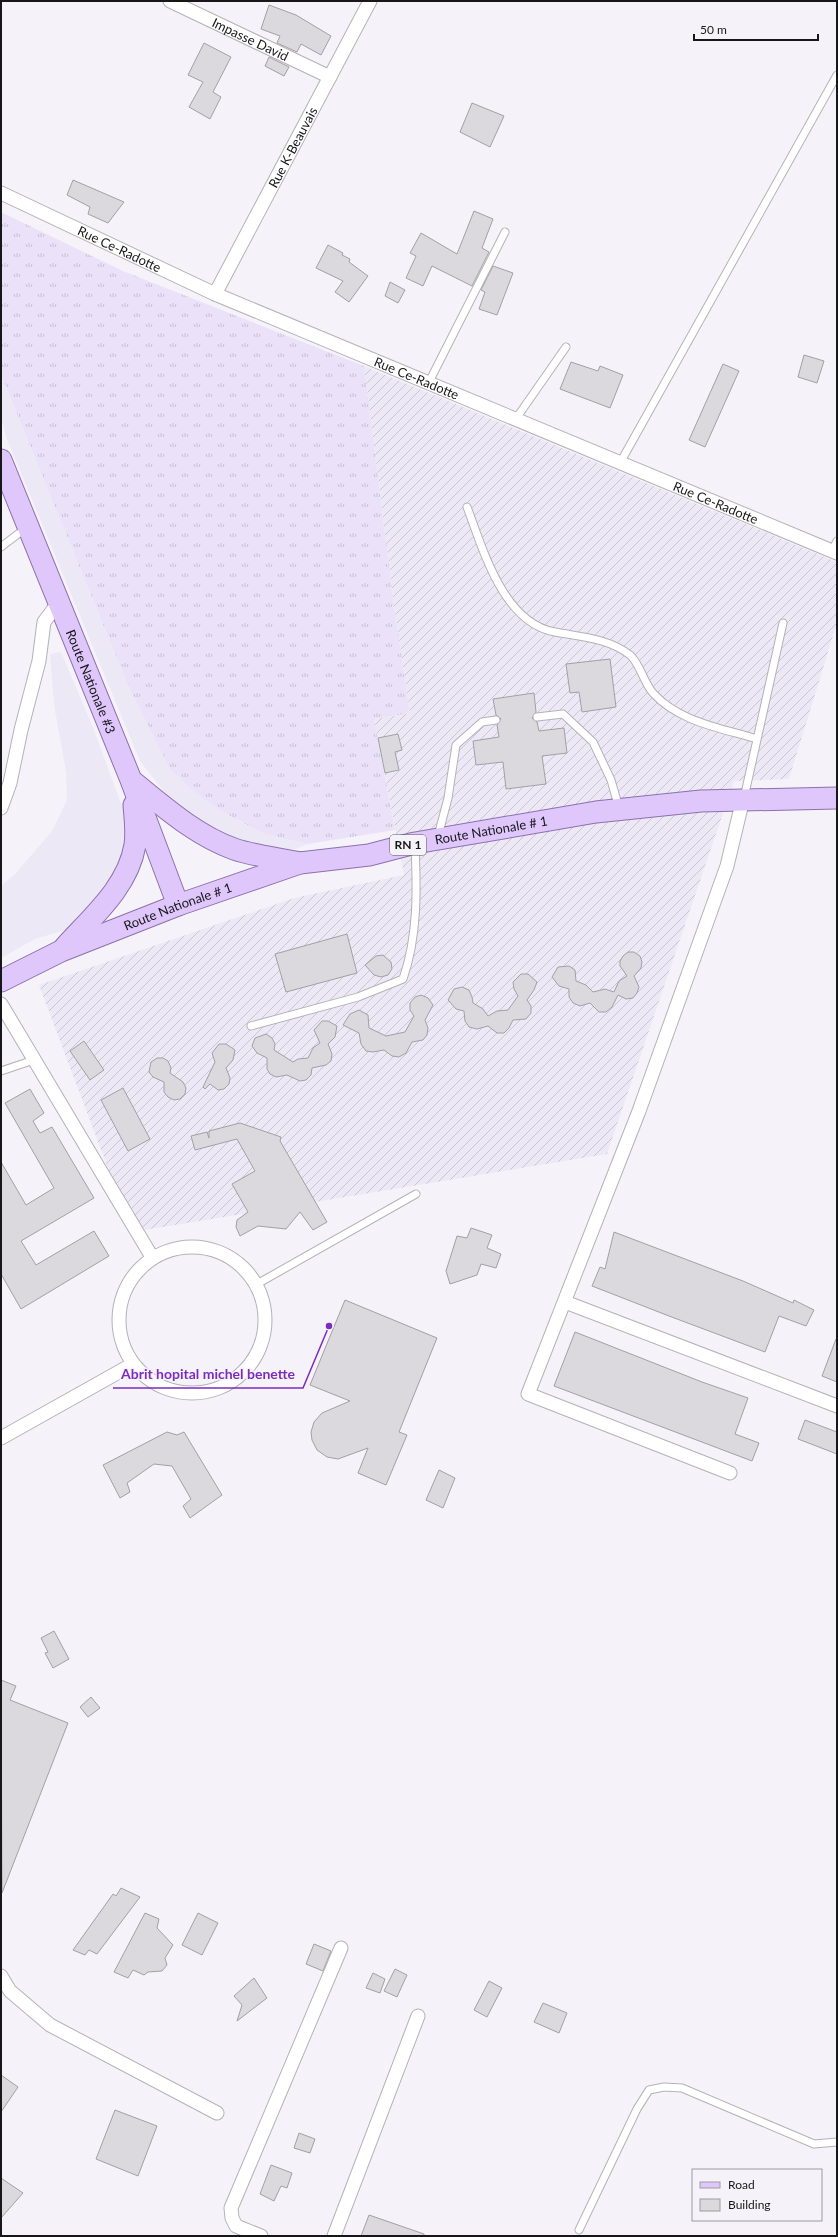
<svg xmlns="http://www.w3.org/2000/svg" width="838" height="2237" viewBox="0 0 838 2237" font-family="Lato,sans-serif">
	<defs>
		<pattern id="industrial-furrows" width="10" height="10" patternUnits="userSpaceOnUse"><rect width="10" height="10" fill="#ede8f5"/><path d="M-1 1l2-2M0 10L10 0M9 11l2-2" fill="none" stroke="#cac6d1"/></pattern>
		<pattern id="grass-tufts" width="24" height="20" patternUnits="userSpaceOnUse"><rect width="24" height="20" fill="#ebe2f9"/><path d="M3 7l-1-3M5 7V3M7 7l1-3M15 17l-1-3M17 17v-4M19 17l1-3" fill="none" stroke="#c9c1d5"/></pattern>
	</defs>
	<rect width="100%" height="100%" fill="#f5f3f9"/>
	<path fill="#ede8f5" d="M1 375 127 683 146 718 223 812 266 835 308 844 295 849 273 850 245 842 187 814 171 801 140 761 7 439 1 418Z
		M61 652 92 725 125 814 129 830 126 856 86 917 62 931 35 939 1 958V886L16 873 52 831 67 800 66 772 54 705 50 654Z"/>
	<path fill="url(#industrial-furrows)" d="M364 366 837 562V623L789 779 734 781 607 1154 132 1232 39 985 294 898 404 875 374 719 410 713 394 606Z"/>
	<path fill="url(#grass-tufts)" d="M1 212 123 271 364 366 394 606 410 713 374 719 395 830 308 844 266 835 223 812 196 793 170 769 127 683 1 375Z"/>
	<path fill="#dbd9de" stroke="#a2a0a5" d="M269 5 296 15 331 36 321 55 301 44 297 52 277 43 280 36 261 29Z
		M204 43 231 57 213 92 221 97 210 119 189 107 203 82 188 75Z
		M269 57 289 67 284 76 265 66Z
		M472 103 504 116 490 147 460 132Z
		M73 180 124 202 108 223 88 214 90 207 67 195Z
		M474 211 493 219 482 248 489 252 472 286 432 266 423 286 406 278 416 256 410 253 421 233 457 254Z
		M328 245 343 253 342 255 350 259 349 262 368 276 349 302 335 292 343 281 316 268Z
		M493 266 513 273 497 315 479 309 485 292 481 290Z
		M390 282 405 290 398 303 385 296Z
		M804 355 824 361 817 383 798 377Z
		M571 362 598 371 600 366 623 375 610 408 560 389Z
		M723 364 739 371 705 447 689 440Z
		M610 659 616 707 582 712 579 692 570 693 566 664Z
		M534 693 536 712 532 718 537 722 539 731 564 728 567 753 542 756 546 784 506 789 503 762 476 765 473 741 499 737 497 725 501 719 496 715 493 699Z
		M398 734 402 750 395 752 399 770 385 773 378 738Z
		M347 934 357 973 286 992 275 954Z
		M628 952H634L640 956 642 962 641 968 634 976 639 987 637 993 633 998 626 999 618 995 612 1007 606 1012H599L590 1003 580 1006 573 1003 569 997V989L559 986 552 977 558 967 569 966 575 970 576 981 586 985 593 992 605 989 614 992 619 981 627 976 620 966V961L623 956Z
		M383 955 391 962 392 969 388 975 381 977 374 975 365 965 376 956Z
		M521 974H528L537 982 534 990 527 1000 531 1006V1013L526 1019 513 1020 509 1028 504 1033H497L488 1026 477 1029 469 1027 465 1021 464 1011 456 1009 448 1000 454 989 462 987 469 990 472 997 473 1003 483 1009 488 1016 497 1011 508 1010 518 996 514 989 513 982Z
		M421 995 428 998 433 1005 425 1020 428 1028 427 1035 423 1040 412 1042 406 1053 399 1057 392 1056 384 1050 373 1052 366 1051 361 1044 359 1033 343 1025 350 1014 359 1010 368 1015 369 1028 386 1036 405 1032 414 1016 410 1010V1003L415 997Z
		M322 1021H328L337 1026 335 1037 328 1044 332 1054 331 1061 326 1065 312 1068 311 1075 306 1080 300 1081 287 1075 276 1077 270 1074 267 1069V1058L257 1053 252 1046 255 1038 266 1034 272 1038 275 1044 274 1050 293 1062 298 1059 308 1058 313 1048 320 1043 314 1030Z
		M84 1041 104 1070 90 1080 70 1051Z
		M219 1044H226L235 1050 233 1060 226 1068 230 1078 229 1084 224 1089 218 1090 210 1084 205 1089 203 1087 215 1062 212 1053Z
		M157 1058H163L168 1061 171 1068 170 1073 183 1082 186 1088 185 1094 180 1099 174 1100 168 1097 164 1092V1082L153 1077 149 1072 151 1062Z
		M123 1088 150 1139 128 1151 101 1100Z
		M30 1089 44 1113 33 1121 40 1133 52 1127 94 1198 21 1241 36 1265 94 1231 109 1256 21 1309 1 1274V1162L26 1205 54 1188 5 1103Z
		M240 1123 281 1137 280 1141 327 1222 313 1230 300 1212 286 1229 258 1226 240 1236 236 1227 237 1220 248 1212 232 1184 255 1171 237 1139 195 1150 191 1136 207 1132 209 1138V1131Z
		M471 1228 492 1235 487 1248 501 1254 496 1268 481 1264 477 1275 450 1284 446 1271 457 1236 467 1238Z
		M614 1232 743 1281 793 1303 794 1300 814 1310 806 1326 779 1316 765 1352 669 1316 592 1286 600 1267 605 1269Z
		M345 1300 437 1338 399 1432 407 1435 386 1485 358 1473 368 1448 338 1459 327 1457 317 1450 312 1440 311 1432 314 1422 322 1413 350 1401 310 1385Z
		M575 1332 702 1382 748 1398 735 1434 759 1443 752 1461 554 1386Z
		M836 1339 837 1340V1382L822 1376Z
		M805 1420 837 1432V1454L798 1439Z
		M167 1432 177 1435 184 1432 222 1495 190 1518 183 1506 191 1499 172 1466 154 1464 127 1483 130 1492 120 1498 103 1465Z
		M439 1470 455 1478 443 1508 426 1500Z
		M54 1631 69 1659 53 1668 45 1653 48 1652 41 1638Z
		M1 1680 16 1686 10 1700 68 1723 2 1893Z
		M91 1697 100 1708 88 1717 80 1707Z
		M121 1888 140 1897 97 1954 89 1950 85 1955 73 1950 113 1894 116 1896Z
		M145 1913 159 1919 157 1928 173 1945 165 1958 167 1965 162 1971 148 1972 144 1975 133 1970 128 1978 114 1972Z
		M198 1913 218 1923 202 1955 182 1945Z
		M314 1944 331 1951 323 1971 306 1964Z
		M395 1969 407 1975 397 1997 384 1991Z
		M373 1973 385 1979 380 1993 366 1988Z
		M254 1978 267 1998 237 2021 242 2005 234 1996Z
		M489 1981 502 1988 487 2017 474 2010Z
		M543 2003 567 2013 559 2033 534 2022Z
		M1 2075 18 2087 1 2112Z
		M115 2110 157 2126 138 2176 96 2159Z
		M299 2133 315 2139 310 2153 294 2148Z
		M271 2165 292 2173 287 2188 281 2186 274 2201 260 2194Z
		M1 2178 23 2193 1 2218Z
		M369 2215 424 2234V2236H361Z"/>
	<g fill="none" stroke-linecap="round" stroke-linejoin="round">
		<g stroke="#b4b2b7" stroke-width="9">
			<path id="lane" d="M429 382 505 232
				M515 420 566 347
				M620 463 837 75
				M467 507C483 549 503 623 555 632 581 637 608 638 630 655 639 662 644 683 653 693 679 722 721 728 757 739
				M1 547 26 528
				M832 551 837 541
				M537 717 563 714 593 742 611 780 619 808
				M744 798 783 623
				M438 836 448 798 456 745 482 722 496 720
				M251 1026 358 997 403 979C418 936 417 890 415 845
				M1 1071 34 1060
				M257 1284 416 1194
				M579 2230 637 2109 649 2090 664 2087 682 2088 814 2144 837 2142"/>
		</g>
		<g stroke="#b4b2b7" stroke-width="15">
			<g id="street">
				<path id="s1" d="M170 1 330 77"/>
				<path id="s2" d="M1 193 215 294 837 553"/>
				<path id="s3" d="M215 294 370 1"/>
				<path d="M1 808 10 783 21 730 39 661 44 622 59 602"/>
				<path d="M1 1004 152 1257"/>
				<circle cx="192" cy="1320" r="73"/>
				<path d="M565 1302 837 1406"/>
				<path d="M1 1438 133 1364"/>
				<path d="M730 1473 528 1394 639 1111 727 866 743 799"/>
				<path d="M1 1976 10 1991 50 2025 217 2113"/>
				<path d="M261 2236 236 2226 232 2218 231 2208 341 1948"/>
				<path d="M334 2236 418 2016"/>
			</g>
		</g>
		<g stroke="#8b71ab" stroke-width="23">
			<g id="primary">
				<path id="s4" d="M1 460 131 780 178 905"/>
				<path d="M132 781C163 806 195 835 234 849 254 856 278 858 300 863"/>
				<path d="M65 947C92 917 128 887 135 845 137 832 135 818 134 805"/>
				<path id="s5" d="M1 981 61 951 178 905 300 863 369 855 415 843 596 812 701 801 837 798"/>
			</g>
		</g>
		<use href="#lane" stroke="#fff" stroke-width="7"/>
		<use href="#street" stroke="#fff" stroke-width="13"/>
		<use href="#primary" stroke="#dfc7fc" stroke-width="21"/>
	</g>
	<g text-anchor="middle" stroke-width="3" stroke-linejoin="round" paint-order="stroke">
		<rect fill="#f5f3f9" stroke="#5a585c" stroke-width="1" x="390" y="835" width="36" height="20" rx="3"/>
		<g font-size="12" font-weight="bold" fill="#171618">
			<text x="408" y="849">RN 1</text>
		</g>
		<g font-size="13" fill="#171618" stroke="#f5f3f9">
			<text dy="5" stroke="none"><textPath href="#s1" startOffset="89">Impasse David</textPath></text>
			<text dy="5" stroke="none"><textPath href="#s3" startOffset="166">Rue K-Beauvais</textPath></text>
			<text dy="5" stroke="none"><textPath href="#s2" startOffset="131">Rue Ce-Radotte</textPath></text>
			<text dy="5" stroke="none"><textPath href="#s2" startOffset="455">Rue Ce-Radotte</textPath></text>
			<text dy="5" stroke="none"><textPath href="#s2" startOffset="779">Rue Ce-Radotte</textPath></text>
			<text dy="5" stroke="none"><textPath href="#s4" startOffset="239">Route Nationale #3</textPath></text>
			<text dy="5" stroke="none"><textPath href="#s5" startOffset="516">Route Nationale # 1</textPath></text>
			<text dy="5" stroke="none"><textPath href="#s5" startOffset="192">Route Nationale # 1</textPath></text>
		</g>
	</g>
	<path fill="none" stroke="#7b2cbf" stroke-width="1.5" d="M329 1326L303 1388H113"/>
	<circle fill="#7b2cbf" stroke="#f5f3f9" stroke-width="1.5" cx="329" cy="1326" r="4"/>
	<g font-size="14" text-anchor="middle" font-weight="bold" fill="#7b2cbf" stroke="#f5f3f9" stroke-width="3" stroke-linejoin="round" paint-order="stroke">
		<text x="208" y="1379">Abrit hopital michel benette</text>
	</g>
	<rect width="838" height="2237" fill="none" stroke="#171618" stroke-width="4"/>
	<rect x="692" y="2169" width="130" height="52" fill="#f5f3f9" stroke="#9c9b9f"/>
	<rect x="700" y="2182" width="20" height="6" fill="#dfc7fc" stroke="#9c9b9f"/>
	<text x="728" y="2189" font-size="12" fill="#171618">Road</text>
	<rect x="700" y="2199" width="20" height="12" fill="#dbd9de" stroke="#9c9b9f"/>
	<text x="728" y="2209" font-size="12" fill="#171618">Building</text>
	<path d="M694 34v6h124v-6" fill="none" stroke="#171618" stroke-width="2"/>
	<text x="700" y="34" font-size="12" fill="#171618" stroke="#f5f3f9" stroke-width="3" paint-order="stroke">50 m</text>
</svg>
